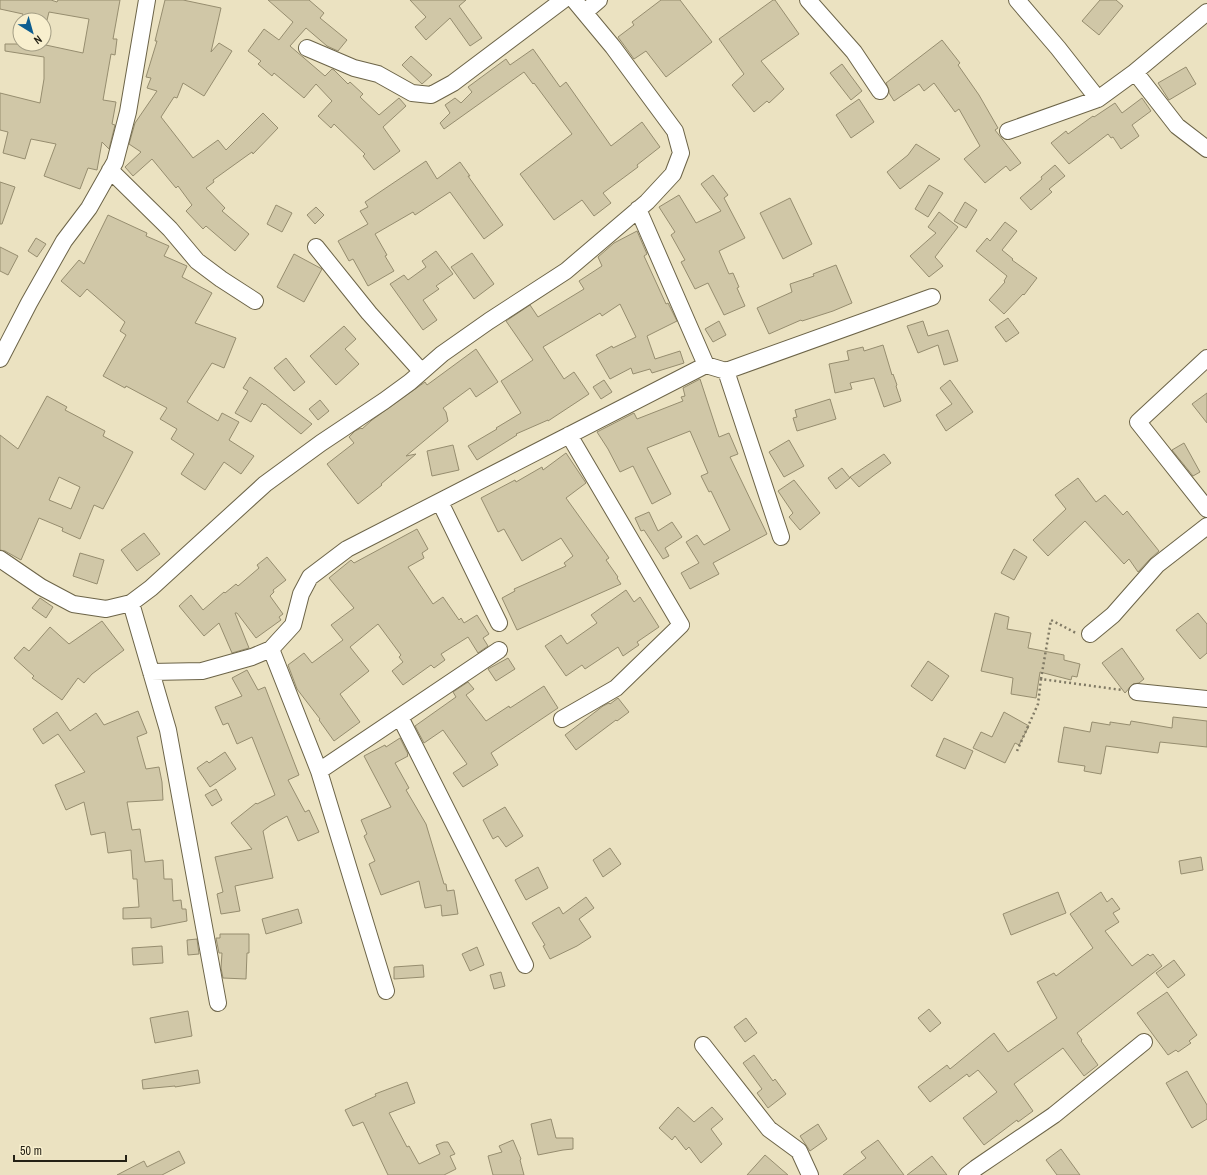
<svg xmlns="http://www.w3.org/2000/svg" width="1207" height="1175" viewBox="0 0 1207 1175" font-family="'Archivo Narrow',sans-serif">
	<rect width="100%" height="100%" fill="#ebe2c1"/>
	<path fill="#d0c7a7" stroke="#968d6f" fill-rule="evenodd" d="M0 0H51L57 2 58 0H120L113 39H117L115 55 111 54 103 100 116 102 112 124 115 125 109 149 102 142 97 170 88 168 80 189 44 176 56 144 31 139 25 159 3 153 8 132 0 130V93L40 103 44 79V57L5 51V44H41L83 53 89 19 49 12 47 20H22L23 14 0 9Z
		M165 0H183L221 8 211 52 219 43 232 51 204 96 183 83 177 98 174 97 161 117 193 158 218 140 226 150 263 113 278 128 253 154 252 152 213 180 214 182 206 188 225 208 222 211 249 234 235 251 206 226 203 229 186 211 192 205 178 186 176 188 152 159 133 176 125 167 141 152 129 144 135 123 157 91 147 88 151 78 146 77 157 41H155Z
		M268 0H309L324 13 320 18 347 40 338 51 327 46 306 28 290 46 325 76 332 69 334 70 348 84 350 82 363 94 360 97 379 115 399 98 406 106 383 127 400 151 374 170 363 156 365 154 334 124 331 128 318 116 332 101 316 84 304 98 274 73 272 76 258 64 261 61 248 51 264 29 279 40 293 22Z
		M410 0H466L459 6 482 38 470 46 450 18 426 40 415 27 426 17Z
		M661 0H680L712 42 666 77 646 51 634 59 618 37 634 25 632 22Z
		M773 0H775L799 34 761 61 784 89 769 103 767 101 754 112 732 85 744 74 719 39Z
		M1100 0H1116L1123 6 1099 35 1082 21Z
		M942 40 960 63 958 65 979 95 998 128 995 130 1021 163 1010 171 1006 166 985 183 964 159 980 146 959 109 955 112 934 83 924 91 919 84 894 101 889 93V90L886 83Z
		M533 49 560 87 566 82 611 146 642 122 660 147 637 165 638 167 603 193 611 203 594 216 582 200 554 220 520 174 572 134 534 83 533 84 524 72 444 129 440 123 450 113 445 105 455 98 461 103 472 92 468 87 506 59 510 65Z
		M411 56 432 75 422 84 402 65Z
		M842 64 862 91 851 100 830 73Z
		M1186 67 1196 84 1169 100 1158 83Z
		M1142 98 1151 111 1132 125 1139 136 1121 149 1113 137 1111 138 1108 134 1069 164 1051 143 1066 131 1068 134 1093 116 1094 117 1115 103 1122 113Z
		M859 99 874 122 851 138 836 115Z
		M916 144 940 159 900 189 887 172 908 155Z
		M426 161 437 179 460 162 470 176H468L503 225 484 239 450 192 415 215 413 212 375 234 387 255 385 256 394 271 368 286 353 259 349 261 338 241 368 224 360 211 368 207 365 202Z
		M1055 165 1065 176 1049 189 1052 192 1031 210 1020 198 1042 179 1041 177Z
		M713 175 728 195 724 198 745 238 719 251 729 274 733 273 739 287 737 288 745 306 724 315 708 283 695 289 681 262 685 260 671 235 675 232 659 207 679 195 696 223 721 211 701 184Z
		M0 182 15 187 2 224H0Z
		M929 185 943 193 928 217 915 209Z
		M790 198 812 244 783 259 760 213Z
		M965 202 977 210 966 228 954 221Z
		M276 205 292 213 282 232 267 224Z
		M316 207 324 215 315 224 307 215Z
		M939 212 958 227 935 257 943 266 929 277 910 256 936 233 928 227Z
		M108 215 147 233 146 236 169 246 164 256 187 266 182 277 212 293 195 323 236 338 224 368 212 363 187 402 218 421 222 413 239 422 229 440 254 456 241 474 224 462 205 490 181 474 194 454 171 439 177 429 160 419 167 408 126 386 125 388 103 376 126 335 120 331 125 322 87 289 80 297 61 281 79 260 84 264Z
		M1005 222 1017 231 1002 250 1013 259 1012 260 1037 278 1024 295 1023 294 1004 314 989 300 1005 282 1004 281 1007 276 976 251 987 238 990 241Z
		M637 231 647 254 644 256 666 304 668 303 677 321 647 336 655 359 680 351 684 363 652 373 650 369 633 374 631 368 610 379 596 355 612 346 613 348 636 337 620 304 602 316 600 313 543 347 564 379 574 372 589 394 548 421V420L516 434 517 435 477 460 468 446 497 429 496 428 521 413 501 381 533 360 506 321 530 305 538 317 584 289 579 281 602 266 598 257 614 243Z
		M36 238 46 244 37 257 28 251Z
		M0 247 18 256 8 275 0 271Z
		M436 251 453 274 436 286 439 289 423 300 437 320 423 330 390 284 404 275 408 280 426 267 422 261Z
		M472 253 494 284 474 299 451 267Z
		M294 254 322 269 304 302 277 287Z
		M836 265 852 303 833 311 802 321 801 320 769 334 757 308 792 292 790 284 814 276 813 274Z
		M1008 318 1019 333 1006 342 995 327Z
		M719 321 726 335 713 342 705 329Z
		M923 321 928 336 948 330 958 361 944 365 938 345 918 353 907 326Z
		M344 326 356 339 345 349 359 364 336 385 310 356Z
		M883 345 892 375 893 374 897 385 896 386 901 401 884 407 874 378 850 383 852 389 835 393 829 364 849 360 847 351 863 347 864 351Z
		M476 349 498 382 476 397 470 388 443 408 446 412 448 421 406 456 416 454 381 484 382 485 358 504 327 464 354 443 349 437 355 431 361 428 362 429 372 420 425 382 427 385Z
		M286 358 305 382 294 391 274 368Z
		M250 377 263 386 312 424 301 434 265 404 264 405 262 403 251 422 235 413 248 391 243 388Z
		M700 379 719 437 729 433 738 454 730 457 767 534 713 563 719 574 690 589 681 573 699 563 686 542 697 535 704 545 730 530 711 491 709 492 701 476 708 473 690 431 647 448 671 494 652 504 633 466 620 472 608 449 597 432 634 413 637 419 683 401 681 397 685 396 683 388Z
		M604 380 612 392 601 399 593 387Z
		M950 380 973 412 946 431 936 415 952 404 940 388Z
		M1207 393V423L1192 404Z
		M47 396 67 407 65 410 105 431 103 436 133 452 103 509 94 505 80 539 62 531 63 528 39 518 21 560 5 551 0 550V435L18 449ZM59 477 80 487 71 509 49 500Z
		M830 399 836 419 797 431 793 418 797 417 795 410Z
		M320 400 329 411 318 420 309 409Z
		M789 440 804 466 784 477 769 452Z
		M1184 443 1200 472 1193 476 1172 450Z
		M453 445 459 470 432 476 427 451Z
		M566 453 586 483 566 498 607 555 609 558 606 560 618 577 617 578 621 584 517 630 502 598 515 591 514 589 566 566 564 563 573 556 561 538 522 561 504 529 498 532 481 498 515 480 516 482 542 467 543 470Z
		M884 454 891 463 873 476 859 487 850 477Z
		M842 468 850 478 836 489 828 478Z
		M1078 478 1096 502 1105 495 1123 515 1127 511 1159 551 1150 559 1138 572 1129 559 1124 564 1085 521 1048 556 1033 540 1066 509 1055 495Z
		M794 480 820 513 800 530 789 517 793 513 778 491Z
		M649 512 658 531 672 522 682 537 665 548 669 556 663 559 644 530 641 531 635 518Z
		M417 529 428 549 422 553 424 558 408 567 433 604 443 597 459 620 461 618 464 623 477 615 489 634 483 638 488 646 478 653 468 637 441 654 445 660 434 668 431 665 403 685 392 671 403 662 399 657 401 655 378 624 350 647 369 671 340 694 360 722 334 741 319 720 320 719 297 689 288 665 304 653 312 663 343 640 331 625 354 608 329 578 351 560 354 563Z
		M144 533 160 554 137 571 121 550Z
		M1014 549 1027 557 1014 580 1001 573Z
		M80 553 104 560 97 584 73 576Z
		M267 557 286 580 273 590 274 592 270 596 283 614 279 617 281 620 256 638 237 613H235L249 648 232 653 219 623 204 636 179 606 191 595 203 610 224 592 225 593 236 584 238 586 259 568 257 565Z
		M626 590 634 602 640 597 659 627 637 642 639 645 623 656 618 647 585 669 582 665 566 676 545 646 561 635 567 644 597 623 591 615Z
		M40 598 53 607 46 618 32 608Z
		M995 613 1009 617 1007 629 1031 633 1028 648 1064 655V660L1080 664 1077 677 1072 676 1071 680 1040 672 1036 698 1011 694 1013 678 981 671Z
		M1198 613 1207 624V653L1200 659 1176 630Z
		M102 621 124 650 92 674 84 683 78 678 62 700 32 678 34 676 14 658 24 647 29 651 50 627 69 644Z
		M1122 648 1144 679 1139 683 1133 684 1125 693 1102 663Z
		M508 658 515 669 496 681 488 669Z
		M928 661 949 676 932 701 911 686Z
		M247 670 258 690 265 687 299 775 288 780 305 812 309 810 319 832 298 841 287 816 271 825 263 831 273 878 235 886 240 911 221 914 217 894 223 892 215 857 252 849 231 823 256 803 257 804 275 795 252 737 237 744 228 723 223 725 215 707 242 696 232 678Z
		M468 682 474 689 466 695 486 721 509 706 510 708 544 686 558 708 491 753 498 765 463 787 453 773 467 764 443 730 424 743 415 726 456 697 453 692Z
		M618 698 629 712 617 721 616 720 576 750 565 735 603 706 609 703 610 704Z
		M138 711 147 733 137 737 146 769 159 767 162 782 163 800 127 802 132 830 140 829 145 862 163 860 164 879H172L173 901 181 900 182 909H186L187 921 151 928V918L123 919V908L139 907 137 879H133L131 850 108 853 105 832 91 835 84 802 66 810 55 785 85 772 58 734 43 744 33 729 57 712 70 731 96 713 104 725Z
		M1004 712 1029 726 1019 745 1015 743 1005 763 973 748 981 732 992 737Z
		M1173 717 1207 721V747L1160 742 1158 753 1106 746 1101 774 1084 771 1085 766 1058 762 1064 727 1090 732 1092 722 1110 725V722L1130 725 1131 721 1172 728Z
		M400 738 408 754 407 755 408 756 395 763 409 788 406 790 426 824 444 884H446L447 891 454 890 458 914 442 916 441 905 425 908 419 881 381 895 369 864 375 861 364 836 367 834 361 820 391 807 364 756 385 745 386 747Z
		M944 738 973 751 965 769 936 756Z
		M225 752 236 769 210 787 197 768 207 761 209 763Z
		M216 789 222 800 212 806 205 795Z
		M505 807 523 836 506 847 498 836 493 839 483 820Z
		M610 848 621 864 603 877 593 860Z
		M1201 857 1203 870 1181 874 1179 861Z
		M538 867 548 888 526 900 515 880Z
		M1058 892 1066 913 1011 935 1003 914Z
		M1101 892 1107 902 1112 898 1120 909 1113 913 1119 922 1105 931 1132 966 1148 954 1150 956 1153 954 1162 966 1077 1033 1082 1040 1081 1041 1098 1065 1084 1076 1063 1048 1014 1084 1033 1111 1018 1122 1017 1120 984 1145 963 1118 997 1092 978 1070 969 1077 967 1074 930 1102 918 1087 947 1065 950 1069 994 1033 1008 1052 1057 1018 1037 982 1054 973 1056 976 1093 948 1070 914Z
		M586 897 594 908 579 919 591 937 577 946 550 959 543 946 545 945 532 923 559 907 563 914Z
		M298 909 302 923 266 934 262 919Z
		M220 934H249V953H247L246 979 223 978 221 968 222 953H219L216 938H220Z
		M197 939 199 954 188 955 187 940Z
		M162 946 163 963 133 965 132 948Z
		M477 947 484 965 470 971 462 954Z
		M1174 960 1185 975 1168 988 1156 973Z
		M423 965 424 977 394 979V967Z
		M501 972 505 986 494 989 490 975Z
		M1167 992 1197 1035 1189 1041 1191 1043 1178 1052 1176 1050 1168 1055 1137 1013Z
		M929 1009 941 1023 930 1032 918 1018Z
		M188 1011 192 1036 155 1043 150 1018Z
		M746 1018 757 1033 745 1042 734 1027Z
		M754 1055 773 1081 775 1079 786 1094 768 1108 757 1093 762 1089 743 1063Z
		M198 1070 200 1083 175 1087V1086L143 1089 142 1080Z
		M1187 1071 1207 1105V1119L1192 1128 1166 1083Z
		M407 1082 415 1103 389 1113 407 1147 409 1146 419 1164 440 1154 436 1145 444 1142H448L455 1154 450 1156 456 1169 444 1175H388L363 1122 353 1126 345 1110 376 1096 375 1094Z
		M678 1107 694 1122 712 1107 723 1119 711 1129 722 1144 701 1163 689 1147 686 1150 675 1136 672 1140 659 1128Z
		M551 1119 556 1138H573V1149L563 1150 538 1155 531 1124Z
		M818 1124 827 1139 810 1151 800 1136Z
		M513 1140 521 1159 520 1160 524 1175H493L488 1156 502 1152 499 1146Z
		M878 1140 904 1175H843L866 1158 861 1152Z
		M1061 1149 1080 1175H1057L1046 1160Z
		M179 1151 185 1163 162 1175H117L144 1161 147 1167Z
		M765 1155 788 1175H747Z
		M932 1156 947 1175H907Z"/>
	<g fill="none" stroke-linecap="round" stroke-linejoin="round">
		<g stroke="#6c6448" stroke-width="18">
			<path id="street" d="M808 0 854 52 880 91
				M1017 0 1058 48 1098 99 1135 72 1207 12
				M585 12 599 0
				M307 48 354 68 378 74 412 93 431 95 453 83 563 0
				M1135 72 1177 126 1207 149
				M1008 131 1098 99
				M110 170 170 229 197 261 221 279 255 301
				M638 209 706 365
				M316 247 369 313 421 371
				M1207 358 1138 422 1207 509
				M0 359 29 303 64 241 89 208 115 162 128 112 147 0
				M726 371 781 537
				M440 502 499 623
				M0 559 41 587 73 604 106 609 131 603 151 588 265 484 321 443 384 401 410 382 442 354 489 321 566 271 647 202 673 174 681 153 675 131 613 47 574 0
				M131 603 168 730 218 1003
				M1090 634 1113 615 1157 565 1207 526
				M271 649 319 771 386 991
				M151 672 202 671 252 657 271 649 293 625 301 594 310 577 347 549 706 365 726 371 932 297
				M1137 692 1207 699
				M400 717 525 965
				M562 719 616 688 681 625 569 435
				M319 771 499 650
				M703 1045 769 1129 799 1151 810 1175
				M967 1175 976 1168 1054 1115 1144 1042"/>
		</g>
		<path stroke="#807a65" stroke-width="2.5" stroke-dasharray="2 3" stroke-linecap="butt" d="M1041 679 1051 620 1076 633
			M1017 751 1038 704 1041 679 1122 690"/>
		<use href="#street" stroke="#fff" stroke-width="16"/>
	</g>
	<g transform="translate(32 32) rotate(143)"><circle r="19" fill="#f8efce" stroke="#a39d84"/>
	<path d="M0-3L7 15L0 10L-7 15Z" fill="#0d5d90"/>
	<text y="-6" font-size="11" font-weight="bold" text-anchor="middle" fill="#242115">N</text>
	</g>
	<path d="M14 1155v6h112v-6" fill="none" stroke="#242115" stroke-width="2"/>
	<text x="20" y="1155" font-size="12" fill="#242115" stroke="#f8efce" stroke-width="3" paint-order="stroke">50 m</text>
</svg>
